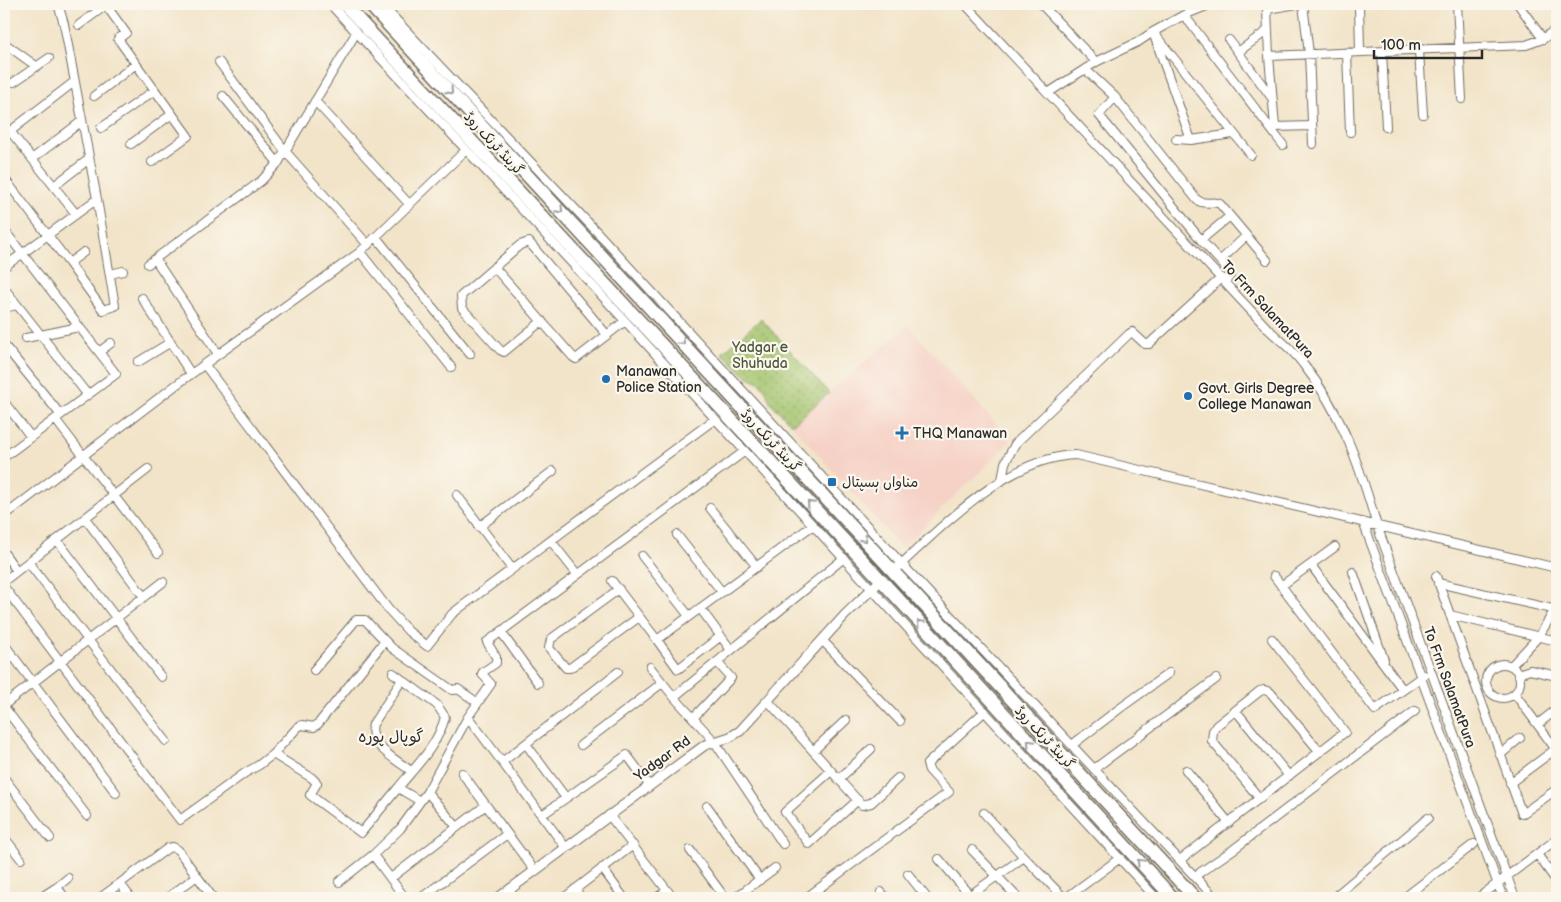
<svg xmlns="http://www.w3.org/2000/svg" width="1561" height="902" viewBox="0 0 1561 902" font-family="'Balsamiq Sans','Playpen Sans Arabic',sans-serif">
	<defs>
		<pattern id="park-dots" width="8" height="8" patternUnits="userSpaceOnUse" patternTransform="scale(1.25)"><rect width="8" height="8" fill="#a1c26a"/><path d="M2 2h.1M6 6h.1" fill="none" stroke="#839e57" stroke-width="1.8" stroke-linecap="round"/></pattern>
	</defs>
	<rect width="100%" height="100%" fill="#fbf7ec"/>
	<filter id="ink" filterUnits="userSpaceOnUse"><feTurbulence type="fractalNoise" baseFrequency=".02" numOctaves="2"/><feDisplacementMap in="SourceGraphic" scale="10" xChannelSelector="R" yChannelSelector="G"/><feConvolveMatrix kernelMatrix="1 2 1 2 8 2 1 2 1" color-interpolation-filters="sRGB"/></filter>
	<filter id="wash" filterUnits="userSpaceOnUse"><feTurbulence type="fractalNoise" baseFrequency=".0096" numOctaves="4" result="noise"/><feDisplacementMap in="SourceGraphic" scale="20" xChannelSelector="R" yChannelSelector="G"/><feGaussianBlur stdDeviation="1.12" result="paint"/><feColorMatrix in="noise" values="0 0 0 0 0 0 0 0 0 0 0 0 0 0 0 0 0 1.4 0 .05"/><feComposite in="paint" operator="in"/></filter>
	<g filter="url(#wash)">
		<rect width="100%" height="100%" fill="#f2e4c9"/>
		<path fill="#f6d1c6" d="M908 325 1011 441 902 548 792 425Z"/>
		<path fill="url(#park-dots)" stroke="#66764a" d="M761 319 829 393 792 425 770 402 766 391 759 382 746 376 722 353Z"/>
	</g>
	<g filter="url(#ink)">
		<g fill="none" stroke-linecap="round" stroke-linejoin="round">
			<g stroke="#716c62" stroke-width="10">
				<path id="minor" d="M105 4 126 33 118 39 188 136 152 162
					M330 4 569 260 1156 898
					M381 4 597 232 901 563 1215 898
					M965 4 1268 329C1280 340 1294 351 1303 364 1342 412 1360 467 1377 526L1515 898
					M1041 4 1096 62
					M1297 4 1267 9 1269 56 1275 127 1312 126
					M1303 4 1309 54 1313 144
					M1359 4 1360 52
					M1457 4 1462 99
					M1518 4 1543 39
					M1184 15 1283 145
					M79 25 106 5
					M1153 32 1251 155
					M1155 38 1191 140
					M1229 40 1272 98
					M4 43 36 66
					M1419 51 1423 114
					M1238 52 1268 30
					M1382 52 1386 127
					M1347 53 1350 132
					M1269 56 1526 45 1543 39 1557 28
					M219 62 285 151 368 245
					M1085 69 1115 97 1197 200C1205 206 1213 200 1220 204L1267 260
					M14 82 49 58
					M1048 93 1096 62 1138 42 1153 32 1184 15 1211 4
					M94 96 136 64
					M223 96 278 163 356 33
					M1115 97 1099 115 1201 240 1230 272V276L1225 282
					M315 101 410 205
					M101 128 155 90
					M10 131 76 214
					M4 136 74 82
					M1176 139 1191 140 1233 134
					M131 144 172 114
					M32 159 82 121
					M4 178 69 263 103 310 115 306 97 199 64 24 58 4
					M54 186 89 159
					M4 230 116 374 4 457
					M376 237 470 354
					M1201 240 1230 216
					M360 252 451 367
					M155 259 218 354
					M1220 261 1246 236
					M69 263 84 252
					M148 264 261 181 278 163
					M4 267 97 199
					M494 267 573 357 576 359 625 321
					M110 274 123 271
					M4 288 87 394
					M142 298 191 374
					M4 308 17 305
					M542 321 504 352 500 350 462 308 461 296 520 245 529 242 607 335
					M26 338 79 327
					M4 345 60 414
					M99 352 111 343
					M138 362 171 342
					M204 364 388 609 408 631 427 646 452 614 461 607 715 419
					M4 402 31 437
					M55 419 158 553
					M1002 480 1005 463 1015 444 1129 334 1132 332 1145 344H1149L1221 278
					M457 495 512 569
					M710 508 757 567
					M4 516 176 385 360 252 466 150
					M85 518 144 597
					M1363 522 1503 898
					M479 527 553 471
					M677 535 722 592
					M57 540 161 677
					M551 541 577 574
					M4 553 17 571
					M642 556 689 616
					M28 562 166 741
					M1311 565 1403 690
					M899 566C946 523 1009 457 1076 455L1557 568
					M1353 572 1384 660
					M1274 576 1375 710 1424 675
					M1436 576 1522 814 1557 789
					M4 581 148 469
					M612 581 657 640 813 525
					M1438 583 1557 610
					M1281 586 1335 547
					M4 587 180 820 245 773 259 765 273 754 298 727 302 725 314 727 318 724 384 642
					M619 589 551 639 549 648 566 668H570L639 617
					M700 608 731 650
					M1450 615 1557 641
					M501 632 538 683
					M657 640 678 669 721 636
					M823 641 900 721
					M4 644 116 793
					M1486 681a17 17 0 1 1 34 0a17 17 0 1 1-34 0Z
					M1511 666 1539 636 1557 606
					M650 667 674 697
					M314 670 356 620H365L392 648 452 690 458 689 478 703
					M393 673 437 705 445 717C438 745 416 766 398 788
					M1518 674 1530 670 1557 676
					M402 680 373 724C367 745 397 760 411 771
					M1515 694 1557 751
					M768 701 862 805 871 803 898 778
					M4 705 163 582
					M4 707 87 816
					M1236 711 1289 776
					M468 717 502 762
					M693 718 731 678 717 662
					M1538 724 1557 709
					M526 744 566 798
					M581 745 662 683
					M1072 745 1119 709 1169 673
					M813 751 846 720
					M273 754 312 778 317 783 310 795 361 833 398 788 420 801
					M1500 755 1520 738
					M1094 769 1216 679
					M1186 770 1229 823
					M831 771 785 812 809 844 858 800
					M462 773 535 871
					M4 778 50 838
					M839 779 871 749
					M1510 783 1557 748
					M427 792 457 827
					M1260 799 1212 741 1213 731 1216 726 1260 691 1264 690 1270 692 1320 752
					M707 806 760 880
					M984 813 1024 857
					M542 815 627 755 649 785
					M609 815 673 898
					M4 837 21 859
					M783 844 714 741 674 697 844 558
					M566 848 502 762 618 672
					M690 850 725 898
					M972 850 1018 898
					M1537 854 1557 882
					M373 855 405 898
					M939 859 972 898
					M1180 860 1345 732 1272 639
					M602 868 624 898
					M908 874 927 898
					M1195 876 1234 849 1415 711
					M391 878 486 805
					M339 882 373 855 400 829 427 792 468 717 491 684 482 674 483 672 496 663V657L487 642 745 451
					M121 885 131 898
					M57 887 68 878
					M575 889 581 898
					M881 892 886 898
					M40 898 57 887 65 898
					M100 898 168 848 173 847 178 850 213 898
					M167 898 197 876
					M421 898 507 834
					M564 898 633 845
					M657 898 667 890
					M735 898 775 868
					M806 898 949 792 929 770 927 764 985 711
					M966 898 1024 857 1064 898
					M1066 898 1120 858
					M1333 898 1428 818
					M1404 898 1474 844
					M1478 898 1557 839"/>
			</g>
			<g stroke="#716c62" stroke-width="11">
				<path id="tertiary" d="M498 898 705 745 730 737 740 731 845 615 881 580"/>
			</g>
			<g stroke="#716c62" stroke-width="15">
				<path id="trunk" d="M344 4 881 580 1173 898
					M369 4 1195 898"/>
			</g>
			<use href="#minor" stroke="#fff" stroke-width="8"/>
			<use href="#tertiary" stroke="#fff" stroke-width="9"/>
			<use href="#trunk" stroke="#fff" stroke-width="12"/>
		</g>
		<defs><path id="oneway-chevron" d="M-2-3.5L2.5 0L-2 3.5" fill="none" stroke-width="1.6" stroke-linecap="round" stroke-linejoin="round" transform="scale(1.25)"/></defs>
		<g stroke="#a0a0a0">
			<use href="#oneway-chevron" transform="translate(450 91) rotate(47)"/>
			<use href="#oneway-chevron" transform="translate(560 210) rotate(47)"/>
			<use href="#oneway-chevron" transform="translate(682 342) rotate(47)"/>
			<use href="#oneway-chevron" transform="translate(810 504) rotate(-133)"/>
			<use href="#oneway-chevron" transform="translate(864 539) rotate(48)"/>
			<use href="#oneway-chevron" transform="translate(920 623) rotate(-133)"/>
			<use href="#oneway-chevron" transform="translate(1030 743) rotate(-133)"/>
			<use href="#oneway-chevron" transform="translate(1140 862) rotate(-133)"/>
		</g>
	</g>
	<g fill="#1f6fb2" stroke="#fbf7ec" stroke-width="2">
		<circle cx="606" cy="379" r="5"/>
		<circle cx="1188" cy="396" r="5"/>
		<path d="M899.5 425.5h5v5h5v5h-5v5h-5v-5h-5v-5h5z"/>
		<rect x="827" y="477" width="10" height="10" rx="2.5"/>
	</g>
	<g text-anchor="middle" stroke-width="4.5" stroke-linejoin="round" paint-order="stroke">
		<g font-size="14" fill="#2b2b2b" stroke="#fbf7ec">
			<text transform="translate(494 143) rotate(47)" y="5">گرینڈ ٹرنک روڈ</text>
			<text transform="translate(1268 309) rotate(47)" y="5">To Frm SalamatPura</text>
			<text transform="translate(771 440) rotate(47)" y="5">گرینڈ ٹرنک روڈ</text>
			<text transform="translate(1450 687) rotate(70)" y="5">To Frm SalamatPura</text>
			<text transform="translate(1045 737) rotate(47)" y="5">گرینڈ ٹرنک روڈ</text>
			<text transform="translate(662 758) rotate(-36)" y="5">Yadgar Rd</text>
		</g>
		<g font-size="14" fill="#4e583e" stroke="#fbf7ec">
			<text x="760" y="352">Yadgar e<tspan x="760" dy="16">Shuhuda</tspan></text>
		</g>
		<g font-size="14" fill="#2b2b2b" stroke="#fbf7ec" text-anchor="start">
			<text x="616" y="376">Manawan<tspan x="616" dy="16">Police Station</tspan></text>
			<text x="1198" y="393">Govt. Girls Degree<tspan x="1198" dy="16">College Manawan</tspan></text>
			<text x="913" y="438">THQ Manawan</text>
			<text x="842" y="487">مناواں ہسپتال</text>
		</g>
		<g font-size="16" fill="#2b2b2b" stroke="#fbf7ec">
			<text x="391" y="742">گوپال پورہ</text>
		</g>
	</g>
	<rect width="1561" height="902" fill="none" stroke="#fbf7ec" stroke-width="20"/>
	<path d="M1374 50v8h108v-8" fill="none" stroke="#2b2b2b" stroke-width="2.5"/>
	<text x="1381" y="50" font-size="15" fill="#2b2b2b" stroke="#fbf7ec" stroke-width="4" paint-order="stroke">100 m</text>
</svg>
